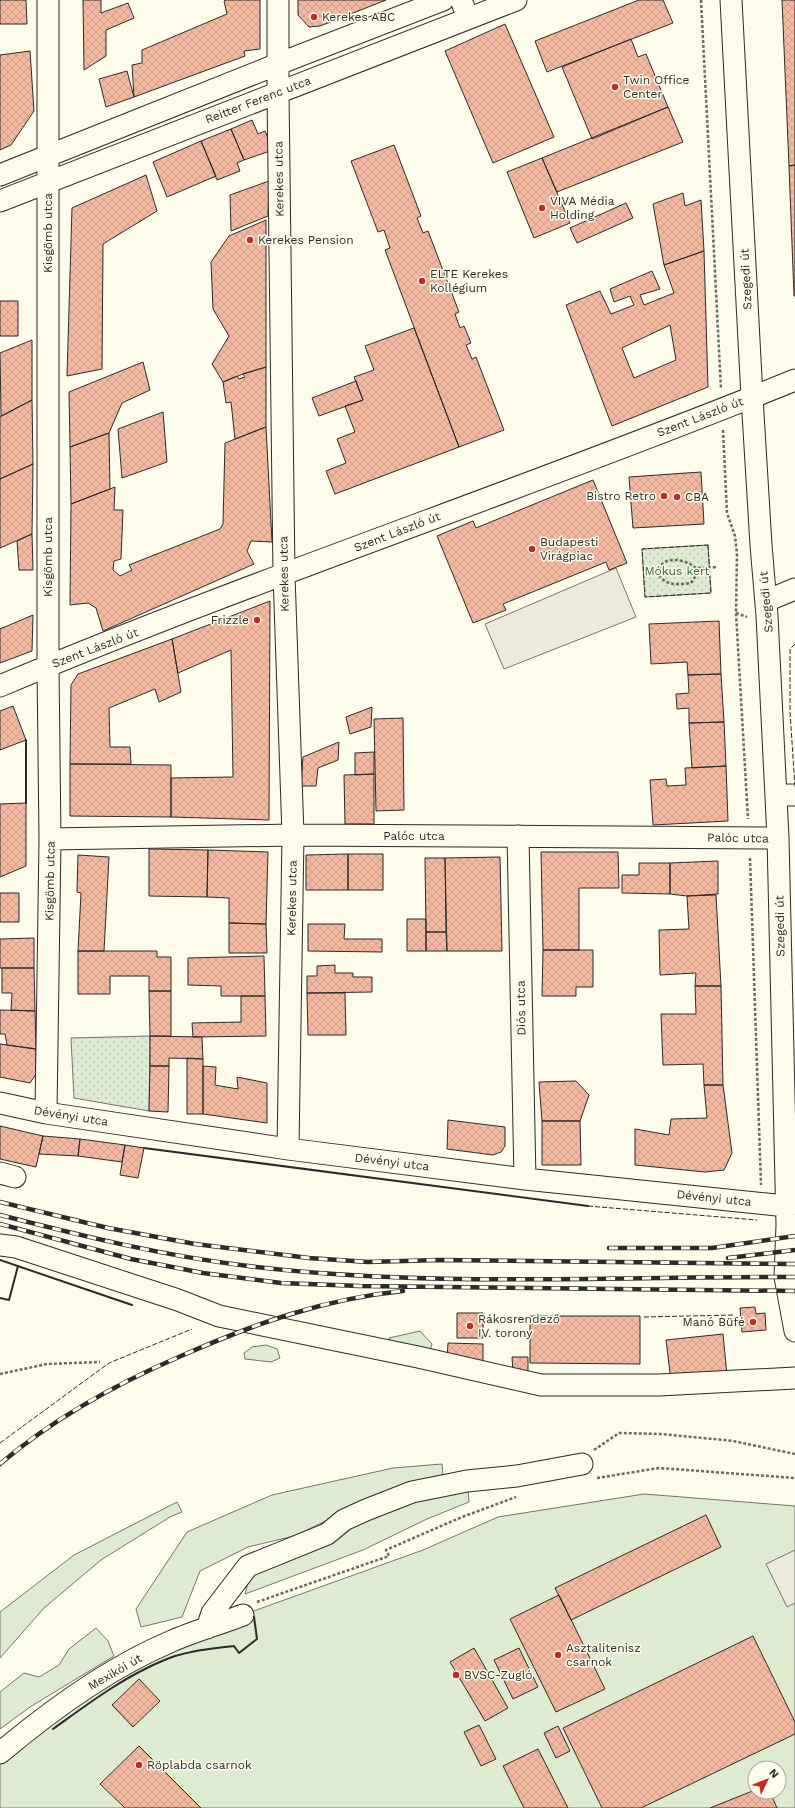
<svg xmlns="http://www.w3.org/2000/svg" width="795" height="1808" viewBox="0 0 795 1808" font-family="'Work Sans',sans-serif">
	<defs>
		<pattern id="park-dots" width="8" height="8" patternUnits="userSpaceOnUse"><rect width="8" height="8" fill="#deebd1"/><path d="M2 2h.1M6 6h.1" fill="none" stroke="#bfcab4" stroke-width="1.8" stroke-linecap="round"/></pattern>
		<pattern id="building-cross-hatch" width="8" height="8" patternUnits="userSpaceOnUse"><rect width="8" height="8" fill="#f2b8a0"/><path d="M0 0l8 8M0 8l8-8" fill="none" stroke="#d09e8a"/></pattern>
	</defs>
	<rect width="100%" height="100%" fill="#fdfbea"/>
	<path fill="#deebd1" stroke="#74746e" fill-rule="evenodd" d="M420 1331 432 1344 429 1354 392 1346 389 1338Z
		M266 1345 277 1349 280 1358 271 1362 245 1359 244 1353 252 1347Z
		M442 1464 443 1475 383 1494 294 1536 248 1547 200 1571 182 1617 141 1627 136 1609 187 1532 272 1495 393 1468Z
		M468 1491 469 1502 427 1519 363 1550 245 1594 251 1571 348 1526 422 1498Z
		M644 1494 795 1506V1808H0V1758L65 1705 251 1612 423 1550 498 1517ZM755 1768H779V1792H755Z
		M177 1502 182 1512 170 1517 101 1560 44 1608 0 1658V1612L74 1555Z
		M96 1628 108 1641 114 1656 30 1707 0 1729V1692L24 1673 39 1677 59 1665 69 1649Z"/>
	<path fill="url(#park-dots)" stroke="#74746e" d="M708 545 711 593 645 597 642 549Z
		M150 1036 149 1111 74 1098 71 1038Z"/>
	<path fill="#eceadb" stroke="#74746e" d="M616 568 636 617 504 669 485 624Z
		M795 1550V1603L787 1607 766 1564Z"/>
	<path fill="url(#building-cross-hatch)" stroke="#2b2b2b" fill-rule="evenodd" d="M0 0H26L27 24H0Z
		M83 0H101V13L128 3 134 18 106 30V56L84 70Z
		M226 0H260V49L244 51 245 56 134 97 132 65 142 63V50L227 14 224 1Z
		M298 0H386L320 26 309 27 298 15Z
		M639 0H663L673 23 547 72 535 41Z
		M782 0H795V165L789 166Z
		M505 24 554 137 493 163 445 51Z
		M631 39 638 57 646 54 668 107 592 139 562 67Z
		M30 51 34 111 11 145 0 150V55Z
		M127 71 134 97 106 107 99 79Z
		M668 107 683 142 557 192 542 158Z
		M252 120 258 134 265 131 273 150 244 160 231 129Z
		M231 129 244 160 237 163 240 171 217 180 201 141Z
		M201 141 216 176 167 197 153 162Z
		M394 145 421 216 417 218 423 233 428 231 459 312 455 314 460 328 464 326 471 343 466 345 472 359 476 357 504 430 459 447 385 250 390 248 384 230 378 232 351 161Z
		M542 158 570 223 534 238 507 172Z
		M795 165V296H794L789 166Z
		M146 175 157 211 103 244 102 369 67 376 72 208Z
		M269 181 268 216 231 231 230 195Z
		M683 193 685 206 701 200 704 251 664 265 653 204Z
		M626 203 633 218 577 243 570 228Z
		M266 220V367L243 374 223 382 212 364 229 336 213 309 211 262 229 236Z
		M704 251 708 387 612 426 566 305 600 291 611 314 634 305 630 296 614 302 610 289 652 271 660 289 640 295 644 305 674 293 664 265ZM670 325 676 360 634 378 622 348Z
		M0 301H18V336H0Z
		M414 328 459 447 335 494 326 471 346 463 337 439 355 432 345 406 363 400 354 377 374 370 365 346Z
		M32 340V400L1 416 0 353Z
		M143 362 150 390 122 403 109 433 70 447 69 392Z
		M266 367V427L235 439 231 402 226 403 223 382 237 376 239 379 245 377 243 374Z
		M356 381 363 400 319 416 312 398Z
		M32 400 33 464 0 479V417Z
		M163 412 167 462 122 478 118 429Z
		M266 427 272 542 251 541 247 551 254 564 103 631 96 608 88 603 70 605 71 504 115 487 114 510H123L121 559 114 561 113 570 120 576 132 570 129 565 220 529 223 524 225 443Z
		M109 433 110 489 71 504 70 447Z
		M33 464 32 534 0 548V479Z
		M701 472 704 524 633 528 629 477Z
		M593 480 627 563 609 570 606 562 503 604 506 610 473 623 437 536 473 521 476 528Z
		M32 534 33 570H19L17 541Z
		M270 601 269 820 171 817V778L233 777 231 650 178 673 172 639Z
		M33 615 32 651 0 663V629Z
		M719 621 721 674 688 675 687 662 651 664 649 624Z
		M172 639 181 692 159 702 155 689 109 708 110 747H130L131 764H70L71 685 78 674Z
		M721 674 724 722 689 723V708L677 709 676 694 689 693 688 675Z
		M13 706 26 740 0 750V711Z
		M372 707 371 727 350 734 346 717Z
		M403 718 404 810 376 811 374 719Z
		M724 722 726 766 692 768 689 723Z
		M339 742 338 760 318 768 316 786H301L303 757Z
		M374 752V774L355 775V753Z
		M70 764 171 765V817L70 816Z
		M726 766 728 821 653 825 650 780 666 779 667 786 686 785 685 768Z
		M374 774V824H345L344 775Z
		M26 803V866L0 877V804Z
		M149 849 208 850 207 897 149 896Z
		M208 850 268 852 266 924 229 923V898L207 897Z
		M541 852H618L619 888H579V950H543Z
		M348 854H383V890H348Z
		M348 854V890H306V855Z
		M78 855 109 857 104 951H78L81 893 77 892Z
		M500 857 502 951H447L445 858Z
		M425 858H445L446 932H426Z
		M718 861V894L687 896 670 894V863Z
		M639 863H670V894L622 893V875H639Z
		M0 893H19V922H0Z
		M716 895 721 986H695L696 973 660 975 659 930 689 929 687 896Z
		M407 919H426V951H407Z
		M229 923 266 924 267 953H229Z
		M308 924H345L344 939H382V952L308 951Z
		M426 932H446L447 951H426Z
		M34 938V968H0V939Z
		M543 950H593V987H576V996H542Z
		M78 951H157V957H171V991H149V976H110V994H78Z
		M264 956 265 996H221V986L188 985V958Z
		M335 965V973H353V977H372V992L307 993V976H317V966Z
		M2 968H34L35 1011 11 1010 12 993H2Z
		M695 986H721L723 1085H704L703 1064 663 1065 661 1014H696Z
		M149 991H171V1036H150Z
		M307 993H345L346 1035H308Z
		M241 996H265L266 1036 193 1037 192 1023 241 1022Z
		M0 1010 35 1011 36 1049 7 1045 5 1034H0Z
		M150 1036 202 1037 203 1059 169 1058V1066H150Z
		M0 1044 36 1049V1074L30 1083 0 1077Z
		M187 1058 203 1059V1114H187Z
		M150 1066H169L168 1112 149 1111Z
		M203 1066 216 1067 215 1085 238 1089 237 1077 267 1083V1123L203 1114Z
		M576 1081 589 1095 580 1121H542L539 1082Z
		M704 1085H723L732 1153 724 1170 705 1172 635 1165V1129L669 1135 671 1119 707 1118Z
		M448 1120 505 1127V1146L501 1152 493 1155 447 1149Z
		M542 1121H580L581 1165H542Z
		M0 1126 43 1136 36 1167 0 1159Z
		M43 1136 80 1139 78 1156 39 1154Z
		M80 1139 125 1145 122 1162 78 1156Z
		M125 1145 144 1148 138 1178 120 1175Z
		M755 1307 756 1314 765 1313 766 1330 742 1332 740 1308Z
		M457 1313H483V1338H457Z
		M530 1316H640V1364L530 1363Z
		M723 1334 727 1375 671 1381 666 1340Z
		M448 1343 483 1344V1361L447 1360Z
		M512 1357H528V1373H513Z
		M706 1515 721 1547 571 1620 555 1588Z
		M559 1595 605 1689 556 1712 510 1619Z
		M753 1636 795 1722V1734L641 1808H602L563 1728Z
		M474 1648 508 1708 485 1721 450 1662Z
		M519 1648 538 1687 513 1699 494 1660Z
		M139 1679 160 1701 133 1727 112 1705Z
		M479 1725 496 1759 481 1766 464 1732Z
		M558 1726 570 1751 556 1758 544 1733Z
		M139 1746 201 1808H125L100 1784Z
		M538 1749 568 1808H524L503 1766Z
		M755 1790V1792H770L777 1808H710Z"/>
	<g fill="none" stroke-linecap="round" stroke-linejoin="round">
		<g stroke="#2b2b2b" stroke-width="23">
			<path id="minor" d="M278 0V92L284 575 293 835 288 1149
				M461 0 468 18
				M731 0 752 397 761 545 767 616 778 838 787 1225 785 1277 795 1331
				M0 175 278 64 443 0
				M0 201 516 0
				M766 601 795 589
				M0 686C262 576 532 487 795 380
				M776 795H795
				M518 836 525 1179
				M50 839 293 835 778 838
				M0 1103 46 1113 288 1149 525 1179 786 1206 795 1204
				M46 1113 50 839 48 666V0
				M0 1173 15 1177
				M0 1245 16 1247 178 1300 219 1316 418 1357 541 1385H659L795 1378
				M207 1628 212 1613 248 1566 327 1534 344 1520 366 1510 412 1492 467 1481 517 1476 582 1464
				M0 1753C51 1710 110 1667 172 1641 195 1631 220 1624 243 1615"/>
		</g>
		<path stroke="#6a6964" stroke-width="2.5" stroke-dasharray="3 2" stroke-linecap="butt" d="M701 0 721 389
			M723 430 727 513 735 536 737 553 736 613 748 819
			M701 568 691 583C677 585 664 586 657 572 663 554 685 559 696 568 703 568 709 568 716 567
			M736 613 747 617
			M750 858 761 1185
			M0 1374 47 1364 100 1362
			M594 1450 619 1433 662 1434 733 1441 795 1454
			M597 1478 659 1468 795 1478
			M257 1602 389 1556 386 1550 462 1517 516 1497"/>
		<use href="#minor" stroke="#fdfbea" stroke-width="21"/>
		<g stroke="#2b2b2b" stroke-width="4.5">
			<path id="rail" d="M0 1202 108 1228 195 1244 309 1258 368 1262 439 1260 795 1264
				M0 1215C82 1236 164 1256 248 1266 429 1288 613 1276 795 1277
				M0 1224 131 1259 203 1273 281 1283 360 1286 795 1291
				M609 1248H712L795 1236
				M728 1258 795 1250
				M0 1464C54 1418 116 1384 181 1356 254 1324 323 1299 403 1291"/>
		</g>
		<use href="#rail" stroke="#fdfbea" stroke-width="3" stroke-dasharray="9" stroke-linecap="butt"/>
		<path stroke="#2b2b2b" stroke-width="1" stroke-dasharray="5 2" stroke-linecap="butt" d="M708 545 711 593 645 597 642 549Z
			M795 644 790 649V712L795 787
			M588 1206 757 1220
			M644 1317 734 1315
			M0 1443 109 1363 192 1329"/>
		<path stroke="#2b2b2b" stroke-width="2" d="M26 740V803
			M144 1148 588 1206
			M0 1260 132 1305
			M0 1298 9 1300 18 1266
			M53 1729C88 1704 122 1678 162 1661 184 1651 210 1649 234 1646L239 1653 257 1639 254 1617"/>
	</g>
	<g fill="#c62828" stroke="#fdfbea" stroke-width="1.5">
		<circle cx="314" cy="17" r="4"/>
		<circle cx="615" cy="87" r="4"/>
		<circle cx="542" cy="208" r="4"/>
		<circle cx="250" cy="240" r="4"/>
		<circle cx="422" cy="281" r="4"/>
		<circle cx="664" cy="496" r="4"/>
		<circle cx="677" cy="497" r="4"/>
		<circle cx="532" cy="549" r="4"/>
		<circle cx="257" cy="620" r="4"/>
		<circle cx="753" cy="1322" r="4"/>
		<circle cx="470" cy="1326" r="4"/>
		<circle cx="558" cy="1655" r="4"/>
		<circle cx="456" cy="1675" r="4"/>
		<circle cx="139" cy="1765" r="4"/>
	</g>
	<g text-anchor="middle" stroke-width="3" stroke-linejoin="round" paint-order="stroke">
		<g font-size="12" fill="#2b2b2b" stroke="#fdfbea" text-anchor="start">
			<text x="322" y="21">Kerekes ABC</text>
			<text x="623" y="84">Twin Office<tspan x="623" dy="14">Center</tspan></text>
			<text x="550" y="205">VIVA Média<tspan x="550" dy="14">Holding</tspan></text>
			<text x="258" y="244">Kerekes Pension</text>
			<text x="430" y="278">ELTE Kerekes<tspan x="430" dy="14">Kollégium</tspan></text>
			<text x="656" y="500" text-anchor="end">Bistro Retro</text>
			<text x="685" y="501">CBA</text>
			<text x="540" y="546">Budapesti<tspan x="540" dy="14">Virágpiac</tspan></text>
			<text x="249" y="624" text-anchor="end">Frizzle</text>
			<text x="478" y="1323">Rákosrendező<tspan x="478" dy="14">IV. torony</tspan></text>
			<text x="745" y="1326" text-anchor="end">Manó Büfé</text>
			<text x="566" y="1652">Asztalitenisz<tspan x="566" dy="14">csarnok</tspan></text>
			<text x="464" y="1679">BVSC-Zugló</text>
			<text x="147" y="1769">Röplabda csarnok</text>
		</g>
		<g font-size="12" fill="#2b2b2b" stroke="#fdfbea">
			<text transform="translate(258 100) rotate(-21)" y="4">Reitter Ferenc utca</text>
			<text transform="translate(279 179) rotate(-91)" y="4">Kerekes utca</text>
			<text transform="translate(48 233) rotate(-90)" y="4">Kisgömb utca</text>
			<text transform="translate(746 279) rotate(-93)" y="4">Szegedi út</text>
			<text transform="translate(700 417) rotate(-21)" y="4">Szent László út</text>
			<text transform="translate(397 532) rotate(-21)" y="4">Szent László út</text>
			<text transform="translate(48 557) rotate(-90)" y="4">Kisgömb utca</text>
			<text transform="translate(284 574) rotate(-91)" y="4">Kerekes utca</text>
			<text transform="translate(766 602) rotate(-95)" y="4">Szegedi út</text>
			<text transform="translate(95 648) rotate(-21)" y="4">Szent László út</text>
			<text x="414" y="840">Palóc utca</text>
			<text transform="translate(738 838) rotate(1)" y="4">Palóc utca</text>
			<text transform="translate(50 881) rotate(-89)" y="4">Kisgömb utca</text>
			<text transform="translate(292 898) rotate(-89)" y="4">Kerekes utca</text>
			<text transform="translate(780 926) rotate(-91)" y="4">Szegedi út</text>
			<text transform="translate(521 1008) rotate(-91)" y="4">Diós utca</text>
			<text transform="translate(71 1116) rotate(9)" y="4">Dévényi utca</text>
			<text transform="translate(392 1162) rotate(7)" y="4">Dévényi utca</text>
			<text transform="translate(714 1198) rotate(6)" y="4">Dévényi utca</text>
			<text transform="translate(115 1672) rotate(-30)" y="4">Mexikói út</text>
		</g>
		<g font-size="12" fill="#34623c" stroke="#fdfbea">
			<text x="677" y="575">Mókus kert</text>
		</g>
	</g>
	<g transform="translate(767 1780) rotate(47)"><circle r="19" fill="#fdfbea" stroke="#a9a89e"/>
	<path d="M0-3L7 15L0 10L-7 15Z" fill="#c62828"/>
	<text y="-6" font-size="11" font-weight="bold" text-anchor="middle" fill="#2b2b2b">N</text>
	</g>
</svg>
